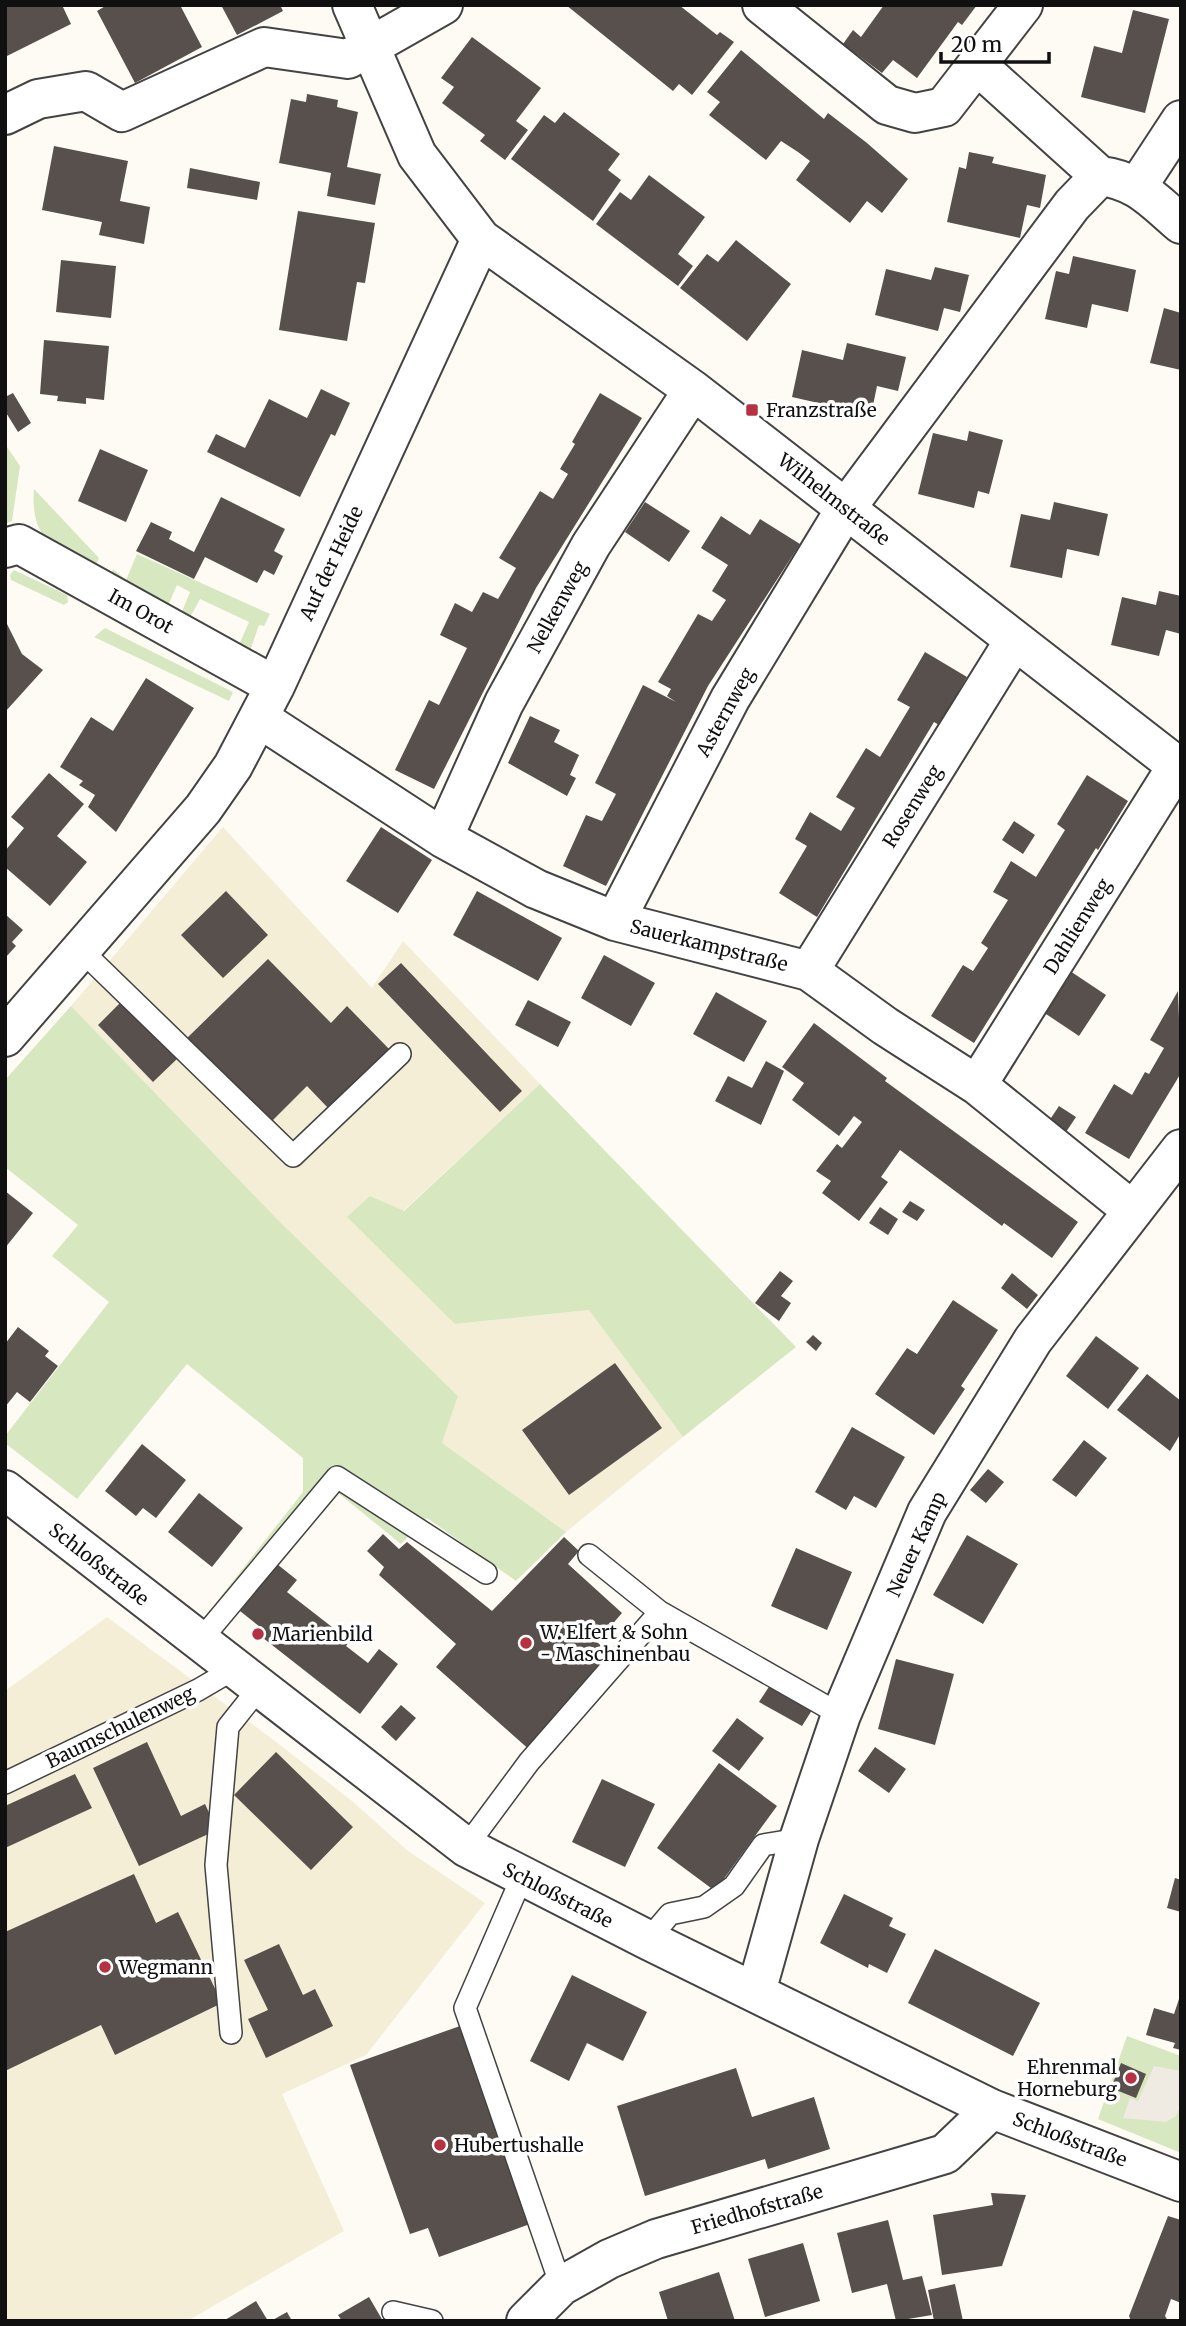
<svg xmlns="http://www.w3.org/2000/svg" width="1186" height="2326" viewBox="0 0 1186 2326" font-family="Merriweather,serif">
	<rect width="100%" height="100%" fill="#fefbf4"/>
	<path fill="#f3eed5" d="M223 827 372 988 403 941 540 1084 403 1211 370 1196 455 1324 589 1310 683 1437 566 1532 442 1443 458 1396 279 1221 71 1006Z
		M107 1617 271 1738 352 1801 408 1851 485 1903 366 2055 282 2094 344 2231 187 2321H5V1691Z"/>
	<path fill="#d7e7bf" d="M5 444 20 466 12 521 5 524Z
		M34 489 99 558 92 573C54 550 30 538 34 489Z
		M137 554 270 614 264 626 259 625 250 651 239 645 249 622 200 599 187 623 179 619 190 592 177 585 166 610 108 582 113 569 126 580Z
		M14 570 67 595 68 602 64 605 11 580 10 575Z
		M105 628 233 692 229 701 94 637Z
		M71 1006 279 1221 458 1396 442 1443 566 1532 516 1581 427 1518 401 1544 337 1492 233 1618 215 1604 303 1492V1458L187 1364 77 1499 5 1443V1436L109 1302 52 1256 78 1225 5 1167V1080Z
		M540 1084 796 1347 683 1437 589 1310 455 1324 347 1217 370 1196 404 1211Z
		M1127 2036 1181 2056V2153L1098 2119Z"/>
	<path fill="#efebe2" d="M1154 2066 1181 2071V2105L1176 2116 1166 2122 1123 2118 1130 2098 1138 2101Z"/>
	<path fill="#58504d" d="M5 5H62L71 24 7 56Z
		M107 5H180L202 47 135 83 97 11Z
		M221 5H280L283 11 237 35Z
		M566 5H679L717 35 720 32 734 42 692 95 679 84 673 91Z
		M884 5H977L962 25 958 22 917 78 893 60 882 73 843 44 853 30 861 37Z
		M1133 10 1169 19 1145 113 1081 97 1094 46 1122 53Z
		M472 37 541 88 516 121 528 130 505 160 480 141 485 135 442 103 454 87 441 78Z
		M741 50 824 119 828 113 867 143 908 179 882 213 867 201 850 223 796 180 810 161 798 152 781 141 766 160 709 115 720 102 707 92Z
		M307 94 338 100 337 107 358 112 347 167 381 174 375 205 327 196 331 173 279 163 291 99 306 102Z
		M564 112 620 154 608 170 621 180 593 221 511 159 544 115 555 123Z
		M54 146 128 161 120 201 150 207 144 244 99 235 102 222 42 210Z
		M969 152 994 157 992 163 1046 175 1040 208 1027 205 1020 238 947 222 959 167 966 169Z
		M190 168 260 182 257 200 187 188Z
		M649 175 705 217 678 254 693 266 678 286 596 224 620 192 631 200Z
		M298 211 375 223 365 283 357 282 347 341 279 330Z
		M736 240 791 284 747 341 680 288 707 254 718 262Z
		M1073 256 1136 270 1128 312 1092 304 1087 328 1045 319 1056 271 1069 274Z
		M61 260 116 266 111 318 56 312Z
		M935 267 969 275 960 312 944 308 938 331 875 315 886 269 931 280Z
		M1164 308 1181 313V370L1150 363Z
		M44 340 109 346 104 400 86 398V404L57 401 58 396 40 394Z
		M847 343 906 357 898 391 877 386 871 415 792 397 802 350 843 360Z
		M321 389 350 403 335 436 331 434 300 497 207 452 216 434 245 448 269 399 307 418Z
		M13 393 31 423 18 432 5 411V397Z
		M600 393 642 418 536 588 434 789 395 770 429 700 439 705 467 648 440 635 455 603 472 612 483 592 498 599 516 568 499 558 540 491 553 499 568 474 560 469 575 444 572 442Z
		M969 431 1003 440 989 494 978 491 974 508 918 494 933 433 967 441Z
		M100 449 148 470 126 522 78 501Z
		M221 497 285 529 274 551 283 556 274 575 264 570 257 583 205 557 194 579 136 551 151 522 172 532 169 539 194 552Z
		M645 502 690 531 669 562 625 532Z
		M1054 502 1108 514 1099 556 1067 549 1062 578 1010 567 1021 514 1050 520Z
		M721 516 750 535 760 519 800 544 708 686 606 886 563 866 586 815 602 821 616 794 595 783 643 685 676 702 667 696 671 689 658 682 698 614 712 621 726 600 712 591 728 565 701 548Z
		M1159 591 1181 596V634L1166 630 1159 656 1111 645 1122 597 1156 605Z
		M5 620 22 654 43 670 5 712Z
		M925 652 967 677 939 725 934 722 817 917 779 893 807 846 795 839 810 812 841 831 855 808 836 797 866 748 880 757 910 707 897 700Z
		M146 678 194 708 116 832 88 807 95 795 79 785 83 781 60 767 91 717 113 731Z
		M530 716 560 730 554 742 579 755 570 775 576 778 567 796 508 763Z
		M49 773 84 804 57 836 87 862 50 906 5 867V851L24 828 11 817Z
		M1087 775 1128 801 1098 850 1096 848 974 1043 931 1016 963 965 973 971 988 948 981 943 1008 900 993 892 1011 861 1036 877 1065 830 1057 824Z
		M1014 821 1035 835 1023 854 1002 840Z
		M381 827 432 860 398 913 346 881Z
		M226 891 268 935 223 978 181 935Z
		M477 891 562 938 538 981 453 935Z
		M5 914 23 930 12 942 16 946 5 958Z
		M604 955 655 983 631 1026 581 998Z
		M268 959 331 1023 347 1006 390 1050 329 1109 307 1086 267 1126 184 1041Z
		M401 963 522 1091 500 1112 378 984Z
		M1070 971 1106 995 1079 1036 1043 1012Z
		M1178 991 1181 1073 1129 1159 1085 1133 1114 1084 1132 1095 1145 1072 1149 1074 1164 1048 1150 1040Z
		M716 992 767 1021 744 1062 693 1034Z
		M528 1000 571 1022 558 1047 515 1025Z
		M122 1001 178 1058 153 1082 98 1025Z
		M814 1023 887 1078 885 1081 1078 1222 1052 1258 1004 1223 1002 1226 900 1150 881 1177 888 1182 859 1221 822 1193 831 1181 816 1171 837 1144 842 1148 862 1122 854 1116 839 1136 792 1100 804 1083 782 1067Z
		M766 1061 784 1071 761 1125 715 1101 728 1076 752 1088Z
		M1059 1106 1076 1117 1064 1135 1047 1124Z
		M5 1191 33 1213 5 1248Z
		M910 1201 925 1210 917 1221 902 1212Z
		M880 1207 898 1219 888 1235 869 1223Z
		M780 1271 793 1281 781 1296 791 1303 779 1321 755 1303Z
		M1012 1273 1038 1295 1027 1309 1001 1288Z
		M953 1300 998 1330 961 1386 965 1389 934 1435 875 1394 907 1348 917 1354Z
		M18 1327 49 1351 45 1356 58 1366 30 1402 17 1392 5 1407V1344Z
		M813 1335 822 1343 816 1351 806 1342Z
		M1096 1336 1139 1368 1108 1409 1066 1376Z
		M615 1363 662 1428 569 1495 522 1430Z
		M1147 1374 1181 1401V1433L1170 1451 1117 1410Z
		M852 1427 905 1457 876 1508 854 1496 846 1510 815 1492Z
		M1084 1440 1107 1458 1076 1497 1052 1480Z
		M142 1444 186 1480 156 1518 143 1508 136 1516 105 1491Z
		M988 1469 1004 1482 986 1503 970 1490Z
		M199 1493 243 1528 212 1567 168 1532Z
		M383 1534 399 1549 407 1542 492 1611 564 1537 579 1551 568 1564 622 1613 597 1642 615 1659 532 1752 436 1667 456 1644 379 1575 384 1567 367 1551Z
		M967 1535 1018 1564 983 1624 933 1595Z
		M796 1548 852 1572 827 1630 771 1606Z
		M277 1564 297 1580 287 1592 350 1641 346 1646 368 1663 379 1649 398 1664 360 1714 258 1634 260 1627 240 1611Z
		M896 1659 954 1674 935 1745 878 1729Z
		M772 1682 814 1707 802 1726 759 1702Z
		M401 1705 416 1718 396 1741 381 1727Z
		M737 1718 764 1738 739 1771 712 1751Z
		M147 1742 181 1816 205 1804 217 1830 139 1866 93 1768Z
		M875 1747 906 1769 889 1793 858 1771Z
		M276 1752 353 1827 311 1870 234 1795Z
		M719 1763 777 1806 715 1891 657 1848Z
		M75 1774 92 1808 5 1848V1806Z
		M602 1779 655 1804 625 1867 572 1842Z
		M134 1874 156 1923 178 1912 222 2003 115 2055 101 2025 5 2071V1932Z
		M1175 1878 1181 1880V1912L1167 1908Z
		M844 1894 893 1918 889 1926 906 1934 887 1973 869 1964 868 1968 820 1943Z
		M279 1944 303 1995 315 1989 333 2026 266 2058 248 2019 268 2010 244 1960Z
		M935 1949 1040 2003 1013 2056 908 2003Z
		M572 1975 647 2012 623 2061 587 2043 569 2081 530 2061Z
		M1181 1993V2050L1173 2048 1175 2043 1146 2035 1154 2008 1174 2014Z
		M460 2026 530 2224 439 2257 428 2228 410 2234 350 2065Z
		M1121 2063 1146 2074 1136 2098 1111 2088Z
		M736 2068 752 2117 814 2097 830 2149 768 2169 765 2159 645 2196 617 2106Z
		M991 2193 1026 2195 1002 2266 942 2275 933 2215 993 2205Z
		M1168 2216 1181 2220V2303L1171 2299 1165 2316 1168 2321H1131L1129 2316Z
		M888 2220 903 2280 922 2276 932 2315 896 2321 887 2284 852 2293 837 2233Z
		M803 2243 820 2301 765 2317 748 2259Z
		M719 2272 735 2321H668L659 2292Z
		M955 2284 963 2321H934L928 2290Z
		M369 2297 383 2321H342L338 2315Z
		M256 2301 268 2321H223L230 2317Z
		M287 2312 292 2321H271Z"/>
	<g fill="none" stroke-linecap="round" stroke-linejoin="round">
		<g stroke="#434343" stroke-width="24">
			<path id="service" d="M81 950 293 1156 400 1054
				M589 1555 660 1612 841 1715
				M199 1642 337 1477 486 1573
				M5 1783 198 1690 234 1669
				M466 1847 529 1762 660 1612
				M522 1877 465 2008 561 2286
				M648 1940 670 1914 704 1907 734 1886 763 1845 799 1839
				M231 2033 216 1865 228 1727 259 1688
				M393 2312 432 2321"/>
		</g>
		<g stroke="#434343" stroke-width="42">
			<path id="minor" d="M352 5 417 155 481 239 693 390 1181 769
				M762 5 887 105 915 113 944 107 1023 5
				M977 65 1100 176C1137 180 1154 201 1181 224
				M5 115 38 99 86 91 122 112 264 47 348 59 443 5
				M1137 187 1181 120
				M5 548 19 544 275 686
				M259 718 443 838 536 889 615 921 809 971 885 1026 977 1085 1133 1211
				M443 838 504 703 591 545 693 390
				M615 921 730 699 846 508 1072 205 1100 176
				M809 971 1014 641
				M5 1037 203 809 233 766 275 686 481 239
				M977 1085 1177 766
				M5 1490 466 1847 648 1940 992 2109 1181 2182
				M756 1992 799 1839 841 1715 927 1512 1033 1340 1181 1149
				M526 2321 561 2286 609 2259 656 2239 945 2154 992 2109"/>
		</g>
		<use href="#service" stroke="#fff" stroke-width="21"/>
		<use href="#minor" stroke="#fff" stroke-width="38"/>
	</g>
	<g fill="#b63242" stroke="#fff" stroke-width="2.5">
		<rect x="745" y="403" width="14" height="14" rx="3.5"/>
		<circle cx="258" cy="1634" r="7"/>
		<circle cx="526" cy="1643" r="7"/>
		<circle cx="105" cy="1967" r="7"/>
		<circle cx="1131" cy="2078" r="7"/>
		<circle cx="440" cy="2145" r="7"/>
	</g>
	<g text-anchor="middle" stroke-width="7" stroke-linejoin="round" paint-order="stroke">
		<g font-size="19" fill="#101010" stroke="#fff" text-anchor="start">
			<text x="766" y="417">Franzstraße</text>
			<text x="540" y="1639">W. Elfert &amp; Sohn<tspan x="540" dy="22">- Maschinenbau</tspan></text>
			<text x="272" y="1641">Marienbild</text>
			<text x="119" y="1974">Wegmann</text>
			<text x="1117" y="2074" text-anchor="end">Ehrenmal<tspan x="1117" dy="22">Horneburg</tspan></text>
			<text x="454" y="2152">Hubertushalle</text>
		</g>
		<g font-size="19" fill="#101010" stroke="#fff">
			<text transform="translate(834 499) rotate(38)" y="7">Wilhelmstraße</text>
			<text transform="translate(331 563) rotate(-65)" y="7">Auf der Heide</text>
			<text transform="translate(557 607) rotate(-61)" y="7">Nelkenweg</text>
			<text transform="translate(141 611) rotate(29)" y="7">Im Orot</text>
			<text transform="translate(725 712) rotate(-61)" y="7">Asternweg</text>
			<text transform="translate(912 806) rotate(-58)" y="7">Rosenweg</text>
			<text transform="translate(1077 926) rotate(-58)" y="7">Dahlienweg</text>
			<text transform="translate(709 945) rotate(14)" y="7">Sauerkampstraße</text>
			<text transform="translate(916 1544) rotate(-65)" y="7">Neuer Kamp</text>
			<text transform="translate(99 1564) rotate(38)" y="7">Schloßstraße</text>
			<text transform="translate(120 1727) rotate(-26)" y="7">Baumschulenweg</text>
			<text transform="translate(558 1895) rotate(27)" y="7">Schloßstraße</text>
			<text transform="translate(1070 2139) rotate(21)" y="7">Schloßstraße</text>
			<text transform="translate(757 2209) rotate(-16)" y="7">Friedhofstraße</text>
		</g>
	</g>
	<rect width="1186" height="2326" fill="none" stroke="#101010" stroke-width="14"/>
	<path d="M941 52v10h108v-10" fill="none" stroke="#101010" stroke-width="3.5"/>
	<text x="951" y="52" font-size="21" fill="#101010" stroke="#ffffff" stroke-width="5" paint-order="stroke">20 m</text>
</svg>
